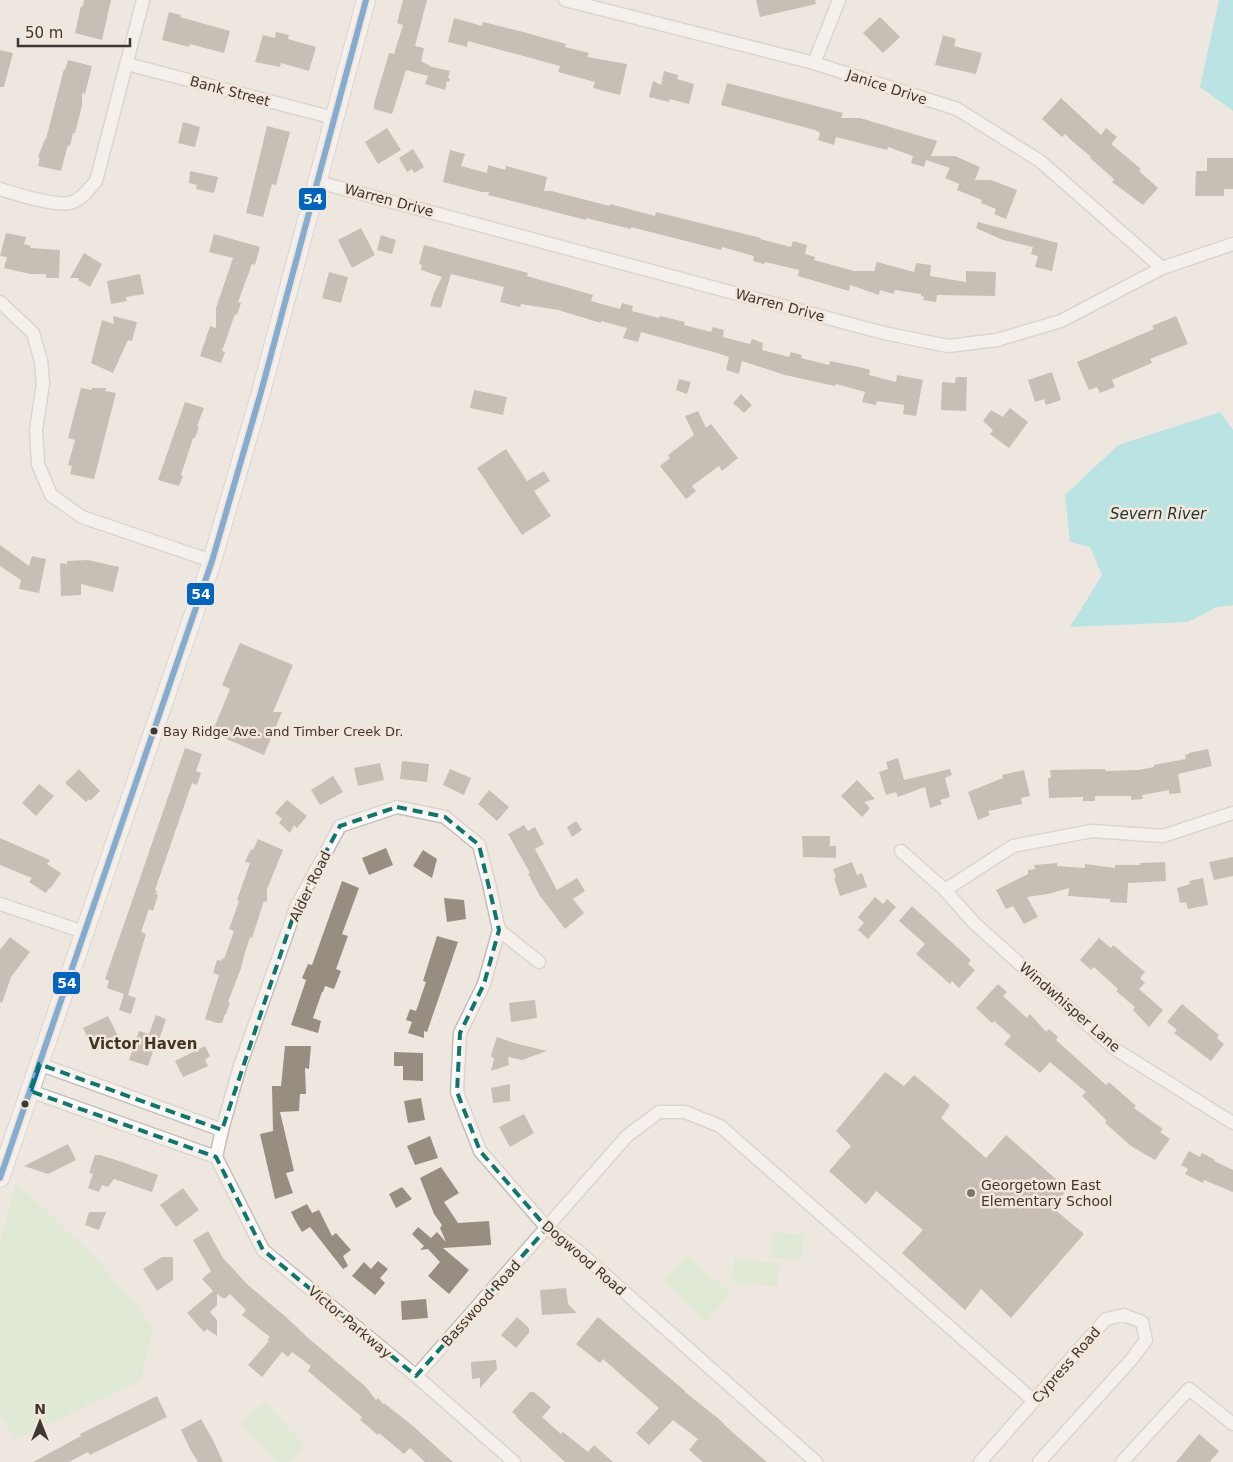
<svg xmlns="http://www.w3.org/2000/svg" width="1233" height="1462" viewBox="0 0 1233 1462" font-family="'DejaVu Sans',sans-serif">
	<rect width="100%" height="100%" fill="#eee7e0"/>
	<path fill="#cceac9" d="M16 1182 97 1259 153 1327 141 1381 17 1439 0 1416V1243Z
		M773 1232 804 1235 801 1260 770 1257Z
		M687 1255 731 1294 706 1322 663 1280Z
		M734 1259 780 1263 777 1287 732 1282Z
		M265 1402 306 1447 290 1462H277L241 1423Z"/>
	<path fill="#78e1e6" d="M1219 0H1233V111L1200 87Z
		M1220 412 1233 430V605L1217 607 1188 622 1070 627 1102 575 1090 547 1070 542 1065 495 1118 445Z"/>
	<path fill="#978d81" d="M84 0H111L102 40 75 33 81 6H83Z
		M403 0H427L415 46 424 48 421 61 432 67 450 71 448 78 450 79 449 82 447 81 445 90 425 84 428 76 406 70 392 114 374 109V104L389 53 394 54 403 25 397 23Z
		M756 0H815L816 4 760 17Z
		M169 12 181 15 180 17 230 31 224 53 190 44 189 47 162 40Z
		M880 17 900 37 883 53 863 33Z
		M454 18 482 26 483 22 523 32 566 44 565 47 589 53 587 57 627 64 620 95 593 88 595 82 558 72 560 66 468 41 467 47 448 42Z
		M276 32 289 35 288 39 316 47 309 71 281 63 280 67 255 62 263 35 275 38Z
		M943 35 956 39 954 46 982 53 976 74 935 65Z
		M0 50 13 53 4 87H0Z
		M68 60 92 66 85 94 82 93V106L75 133H73L70 146 68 145 61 171 38 166 40 158 38 157 45 139H46L64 69 65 70Z
		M664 71 678 75 677 79 694 84 689 104 670 99 669 102 649 97 653 81 661 85Z
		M727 83 843 113 841 118H860L937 141 931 156H955L980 167 975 180H991L1017 190 1006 219 994 214 996 209 981 203 982 200 957 190 959 184 945 178 950 168 926 160 924 167 911 163 913 156 888 147 887 150 836 137 834 145 818 140 820 133 815 130 721 105Z
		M1061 98 1101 135 1106 128 1117 137 1111 144 1141 169 1139 171 1158 188 1143 205 1112 182 1114 179 1090 158 1091 157 1071 140 1065 134 1062 137 1042 119Z
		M183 122 200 127 195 147 178 143Z
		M267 126 290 132 276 185 272 184 263 217 246 213Z
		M387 128 401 150 378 164 365 142Z
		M413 149 424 167 414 173 412 169 407 172 399 158Z
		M450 150 465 154 461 166 487 173 488 165 505 170 506 166 547 177 544 191H551L610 206V204L655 216 656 212 761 238 760 239 791 247 793 241 807 245 805 254 815 257 814 260 854 271H874L877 262 914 272 916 263 931 265 930 276 966 282V271L996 272 995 296 937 295 936 302 923 300 924 297 921 296V294L895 290 893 294 880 290 879 295 850 285 849 291 798 276 799 270 765 262 764 264 753 261 754 256 722 247 721 250 631 227V229L586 218V220L488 195 489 192H482L443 182Z
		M1207 158H1233V189H1224V196H1195L1196 171H1207Z
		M190 171 218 177 214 193 196 189 197 185 189 183Z
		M978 222 1058 243 1052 271 1035 267 1038 256 1031 254 1033 247 1003 240 976 228Z
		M361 228 375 255 352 268 338 240Z
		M6 233 26 237 24 244 31 246 30 248 60 250 59 278H46V274H30L4 268 7 257 0 256Z
		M214 234 260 247 255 265 252 264 238 302 241 303 237 315 235 314 222 351 225 352 221 363 200 356 210 326 216 328V308L233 258 209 252Z
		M381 235 396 240 392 254 377 250Z
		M424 245 528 273 527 276 593 295 591 301 620 309 622 303 633 306 632 311 659 318 660 316 665 317 685 322 684 325 711 332 713 327 724 330 723 337 750 344 752 339 763 343 762 350 789 357 791 352 802 355 801 358 829 365 830 361 859 367 870 370 869 375 896 382 897 375 923 380 916 416 903 414 904 405 877 401 876 405 862 402 865 392 836 384 835 386 785 375 742 361 739 374 726 370 729 357 717 353 641 332 638 342 623 338 627 328 601 321V323L558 310 521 304 520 307 500 302 504 287 451 274 441 308 430 306 434 293 442 277 421 270 422 265 419 264Z
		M84 253 102 264 90 287 78 280 79 278H70Z
		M329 272 348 277 341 303 322 298Z
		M140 274 144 294 126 297 127 301 111 304 107 281Z
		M113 316 137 322 132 341 128 340 113 373 91 363 102 320 114 324Z
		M1176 316 1188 344 1150 359 1152 363 1112 380 1115 387 1100 393 1097 387 1089 390 1077 362 1154 329 1152 326Z
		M1052 372 1061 400 1046 405 1044 399 1035 402 1028 380Z
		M956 377H967L966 411 941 410 942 382 955 383Z
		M679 379 691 382 687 394 676 390Z
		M81 388 92 390V388H106L105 391 116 393 94 479 70 474 72 466 68 465 75 440 68 438Z
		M474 390 507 397 503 415 470 408Z
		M741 394 752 405 744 413 733 403Z
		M185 402 204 408 197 426 199 427 195 438H193L181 475 183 476 179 486 158 480Z
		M1010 408 1028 422 1009 448 990 434 993 430 983 421 991 410 1003 417Z
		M698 411 706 428 711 424 738 458 722 471 719 466 692 486 696 491 686 499 660 466 670 458 668 455 694 435 685 416Z
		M506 449 527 481 544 471 550 481 534 491 551 516 522 535 477 468Z
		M0 545 29 566 32 556 46 559 39 593 19 589 21 580 0 566Z
		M88 560 119 567 113 592 81 584V595L61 596 60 563 67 564V561Z
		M240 643 293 665 273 712H282L264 755 212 733 230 689 222 685Z
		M185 748 202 754 196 771 201 773 197 785 192 783 155 890 157 891 156 894 158 895 153 911 149 909 141 932 146 934 128 995 136 998 131 1014 119 1010 124 994 107 988 109 981 105 979Z
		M1208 749 1212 766 1178 774 1181 793 1169 794V790L1142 795 1143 799 1131 800V796H1095V801H1083V797L1049 798 1048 778H1051L1050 770 1105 769V771L1139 770 1154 767V765L1186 759 1185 755 1189 754V753Z
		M898 758 904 780 950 769 952 775 945 778 950 797 940 800 942 804 930 808 925 787 898 797 896 792 886 795 879 772 888 769 886 762Z
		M402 761 429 764 427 782 400 779Z
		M380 763 384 780 358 786 354 768Z
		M79 769 100 791 90 801 89 799 86 802 65 783Z
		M450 769 471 778 464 795 443 785Z
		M1024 770 1030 796 1021 798 1022 804 988 811 990 815 978 820 968 792 1003 778 1002 775Z
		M333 776 343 792 320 805 311 790Z
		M857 780 875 799 864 802 870 808 862 817 841 796Z
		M39 784 54 796 36 816 22 803Z
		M489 790 509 807 497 821 478 804Z
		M287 800 307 816 297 828 294 825 290 833 279 823 282 819 275 813Z
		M576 821 582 830 572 837 567 827Z
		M524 825 528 831 535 827 544 844 535 849 557 890 577 878 585 891 573 899 584 913 565 929 540 896 528 874 530 873 508 834Z
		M802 836H830V846H836V858L803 857Z
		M0 838 50 860 47 864 61 873 50 889 49 888 46 893 29 882 32 878 0 865Z
		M258 839 283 850 267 889V902L264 901 252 938 250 937 244 956 241 968 228 1002H230L226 1014H225L222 1023H217L205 1019 219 975 213 973 217 960 221 961 223 958 224 959 234 931 229 929 239 901 237 900 250 863 245 862 251 849 253 850Z
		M386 848 393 865 369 875 362 858Z
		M423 850 437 859 432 878 413 866Z
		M1233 857V876L1214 880 1209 862Z
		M852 862 857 875 862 873 867 887 840 896 834 878 836 877 833 869Z
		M1165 862 1166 881 1128 883 1127 903 1110 902V899L1068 896 1069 888 1048 894 1027 897 1038 917 1024 924 1013 906 1006 909 996 890 1028 874V870L1035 869 1034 865 1057 863V866L1085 868V864L1115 868V865H1140V863Z
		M1203 878 1208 905 1188 909 1186 902 1180 903 1177 888 1190 884 1189 881Z
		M342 881 359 888 342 934 348 936 336 969 341 971 334 989 325 986 323 992H322L313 1018 321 1021 318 1033 291 1025 306 980 302 978 308 964 312 965Z
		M875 897 883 904 887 899 896 907 868 939 858 930 864 923 858 917Z
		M444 898 464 900 466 919 447 922Z
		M912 906 971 960 968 964 975 970 959 988 952 981 950 984 916 954 925 944 899 921Z
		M437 936 458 942 427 1032 424 1031V1038L408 1033 412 1022 406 1020 410 1009 416 1011 426 982 423 981Z
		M10 937 30 952 11 977 2 1003 0 1002V950Z
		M1099 938 1111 948 1113 945 1145 972 1140 978 1145 983 1139 989 1163 1010 1149 1027 1133 1010 1135 1007 1116 991 1118 989 1094 967 1091 970 1080 960Z
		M998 984 1007 992 1003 996 1027 1018 1030 1014 1046 1032 1049 1029 1058 1037 1056 1040 1106 1085 1109 1082 1136 1106 1134 1108 1163 1129 1160 1132 1170 1139 1155 1160 1131 1146 1105 1123 1107 1121 1082 1096 1086 1092 1050 1062 1040 1073 1004 1044 1011 1036 994 1021 992 1023 976 1008Z
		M535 1000 537 1018 511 1022 509 1003Z
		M1182 1004 1219 1035 1217 1038 1224 1044 1211 1061 1174 1033 1177 1030 1167 1022Z
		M156 1015 166 1019 156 1049H154L148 1066 129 1060 139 1031 149 1034Z
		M108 1016 120 1040 94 1052 83 1028Z
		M497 1037 514 1043 547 1051 522 1060 508 1057 509 1065 491 1071 494 1058 491 1057V1055Z
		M205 1046 210 1056 205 1060 208 1066 183 1077 175 1061Z
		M285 1046H311L309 1069 305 1068 306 1094H300L299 1111 280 1112 294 1171 286 1173 293 1193 275 1199 260 1134 273 1131 272 1086H281Z
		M394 1052 423 1053V1081L403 1080V1066H394Z
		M885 1072 904 1086 914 1075 950 1105 941 1118 986 1158 1006 1135 1067 1189 1053 1208 1084 1234 1011 1318 981 1289 965 1310 902 1253 923 1230 876 1191 866 1204 829 1171 851 1146 836 1131Z
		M510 1084V1101L493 1103 491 1088Z
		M421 1098 425 1120 408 1123 404 1101Z
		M524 1114 534 1133 510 1147 499 1127Z
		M430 1136 438 1158 415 1165 407 1146Z
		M68 1144 76 1160 48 1174 24 1166Z
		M1189 1151 1200 1157 1202 1153 1215 1160 1214 1161 1233 1170V1192L1204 1180 1203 1183 1185 1174 1188 1169 1181 1165Z
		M95 1155H100L122 1162 158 1175 152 1192 114 1179 108 1187 102 1185 99 1192 88 1188 93 1174 89 1173Z
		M441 1167 459 1193 444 1202 458 1223 489 1221 491 1243V1245L443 1248 469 1270 449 1294 428 1276 440 1262 428 1249 420 1250 424 1246 412 1234 418 1227 431 1238 437 1232 446 1242 440 1228 442 1225 434 1214 420 1178Z
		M402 1187 412 1199 396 1208 389 1194Z
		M183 1188 199 1210 176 1227 160 1205Z
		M307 1204 312 1213 319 1210 332 1236 336 1233 351 1250 343 1256 348 1266 343 1269 310 1227 302 1232 296 1222 291 1212Z
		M89 1212H106L99 1230 85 1225Z
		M208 1231 223 1258 248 1285 286 1317 306 1336 366 1387 376 1400 378 1398 383 1404 384 1403 413 1426 453 1462H425L410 1448 404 1454 379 1433 378 1435 360 1420 362 1417 308 1371 311 1366 292 1352 288 1357 282 1352 262 1377 248 1365 269 1341 267 1340 270 1337 242 1315 246 1310 230 1294 224 1299 217 1294V1305L210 1312 217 1320V1336L207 1329 204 1332 187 1313 213 1291 202 1279 211 1271 193 1240Z
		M162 1257H173V1280L157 1291 143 1269Z
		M378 1261 388 1269 380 1278 385 1283 375 1295 352 1276 364 1262 371 1269Z
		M566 1288 568 1304 577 1313 542 1315 540 1290Z
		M426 1299 428 1318 402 1320 401 1301Z
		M517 1317 529 1328V1333L516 1348 501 1335Z
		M598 1317 685 1391V1392L719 1419 731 1431 767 1462H703L689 1450 698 1439 673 1420 649 1445 636 1433 659 1408 603 1359 600 1363 576 1344Z
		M496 1360 497 1369 480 1388V1378L472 1379 471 1362Z
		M530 1392H534L551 1407 542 1417 561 1434 563 1432 588 1452 594 1445 613 1462H565L516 1417 517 1416 512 1412Z
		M157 1396 167 1417 90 1455 88 1452 69 1462H33L81 1436 80 1434Z
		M201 1419 214 1442 223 1462H198L190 1449 181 1430Z
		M1199 1434 1219 1451 1210 1462H1176Z"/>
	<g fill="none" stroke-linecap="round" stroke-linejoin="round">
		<g stroke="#c4beb9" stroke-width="15">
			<path id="street" d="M565 0 814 63 957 109 1040 161 1162 268
				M814 63 839 0
				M127 64 334 118
				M318 182 884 333 948 346 997 340 1061 321 1162 268 1233 244
				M0 189C16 194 58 208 73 202 83 198 89 189 96 181L143 0
				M0 302 33 333 41 361 43 383 36 430 38 464 51 495 82 517 212 561
				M901 851 945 890 974 923 1115 1049 1233 1123
				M945 890 1013 846 1092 831 1163 836 1233 813
				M0 904 84 932
				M499 930 539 962
				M39 1064 222 1130
				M30 1091 216 1157
				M416 1376 627 1136 659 1112H685L720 1126 1034 1401
				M514 1462 416 1376 263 1250 216 1157 222 1130 240 1066 297 905 340 826 397 807 445 817 479 845 489 884 499 930 484 984 460 1033 457 1092 480 1151 547 1228 577 1250 816 1462
				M980 1462 1106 1319 1124 1315 1142 1322 1146 1340 1131 1360 1039 1462
				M1122 1462 1189 1389 1233 1424"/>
		</g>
		<g stroke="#c4beb9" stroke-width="20">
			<path id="secondary" d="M0 1178 212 561 261 392 366 0"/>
		</g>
		<use href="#street" stroke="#fcfbfa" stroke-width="12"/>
		<use href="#secondary" stroke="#fcfbfa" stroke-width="18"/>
		<g stroke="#f4e7da" stroke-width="10">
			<path id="bus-1" d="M0 1178 212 561 261 392 366 0"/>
		</g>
		<use href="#bus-1" stroke="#0065bd" stroke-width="6"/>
	</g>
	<path d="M0 0H1233V1462H0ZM397 807 445 817 479 845 499 930 484 984 460 1033 457 1092 480 1151 547 1228 416 1376 263 1250 216 1157 30 1091 39 1064 222 1130 297 905 340 826Z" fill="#eee7e0" fill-opacity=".55" fill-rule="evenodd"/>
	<path fill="none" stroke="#0f766e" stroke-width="4" stroke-dasharray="10 6" stroke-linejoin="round" d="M397 807 445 817 479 845 499 930 484 984 460 1033 457 1092 480 1151 547 1228 416 1376 263 1250 216 1157 30 1091 39 1064 222 1130 297 905 340 826Z"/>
	<g fill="#3c3732" stroke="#f4e7da" stroke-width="2">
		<circle cx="154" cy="731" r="4.5"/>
		<circle cx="25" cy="1104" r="4.5"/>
	</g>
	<circle fill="#7a756f" stroke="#f4e7da" stroke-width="2" cx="971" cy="1193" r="5"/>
	<g text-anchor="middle" stroke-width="5" stroke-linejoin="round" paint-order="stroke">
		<g font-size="13" fill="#3c3732" stroke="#f4e7da" text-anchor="start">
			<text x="163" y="736">Bay Ridge Ave. and Timber Creek Dr.</text>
		</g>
		<g font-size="14" fill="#3c3732" stroke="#f4e7da">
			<text transform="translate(887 87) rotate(18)" y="5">Janice Drive</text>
			<text transform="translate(230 91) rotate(15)" y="5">Bank Street</text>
			<text transform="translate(389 200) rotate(15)" y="5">Warren Drive</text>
			<text transform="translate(780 305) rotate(15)" y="5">Warren Drive</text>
			<text transform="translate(310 886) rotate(-64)" y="5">Alder Road</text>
			<text transform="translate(1070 1007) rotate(41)" y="5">Windwhisper Lane</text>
			<text transform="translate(584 1258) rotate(41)" y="5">Dogwood Road</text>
			<text transform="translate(481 1303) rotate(-48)" y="5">Basswood Road</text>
			<text transform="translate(350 1322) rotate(40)" y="5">Victor Parkway</text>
			<text transform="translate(1066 1365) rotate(-49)" y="5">Cypress Road</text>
		</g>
		<g font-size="14" fill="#3c3732" stroke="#f4e7da" text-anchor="start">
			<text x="981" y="1190">Georgetown East<tspan x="981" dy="16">Elementary School</tspan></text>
		</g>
		<g font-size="15" font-style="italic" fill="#1c3536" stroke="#f4e7da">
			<text x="1158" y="519">Severn River</text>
		</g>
		<g font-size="15" font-weight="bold" fill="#40372c" stroke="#f4e7da">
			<text x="143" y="1049">Victor Haven</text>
		</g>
	</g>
	<g stroke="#f4e7da" stroke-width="2">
		<rect x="298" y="187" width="29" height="24" rx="5" fill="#0065bd"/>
		<rect x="186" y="582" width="29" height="24" rx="5" fill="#0065bd"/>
		<rect x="52" y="971" width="29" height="24" rx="5" fill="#0065bd"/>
	</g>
	<g font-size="14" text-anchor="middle" font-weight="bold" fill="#fff">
		<text x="313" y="204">54</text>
		<text x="201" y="599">54</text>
		<text x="67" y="988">54</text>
	</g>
	<g transform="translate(40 1422)" stroke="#f4e7da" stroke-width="4" paint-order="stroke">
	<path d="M0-4L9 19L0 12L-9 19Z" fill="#3c3732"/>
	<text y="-8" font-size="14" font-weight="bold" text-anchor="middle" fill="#3c3732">N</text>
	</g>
	<path d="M18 38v8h112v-8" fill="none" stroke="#3c3732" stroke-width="2.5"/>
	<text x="25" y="38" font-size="15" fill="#3c3732" stroke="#f4e7da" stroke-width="4" paint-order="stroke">50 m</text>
</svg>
